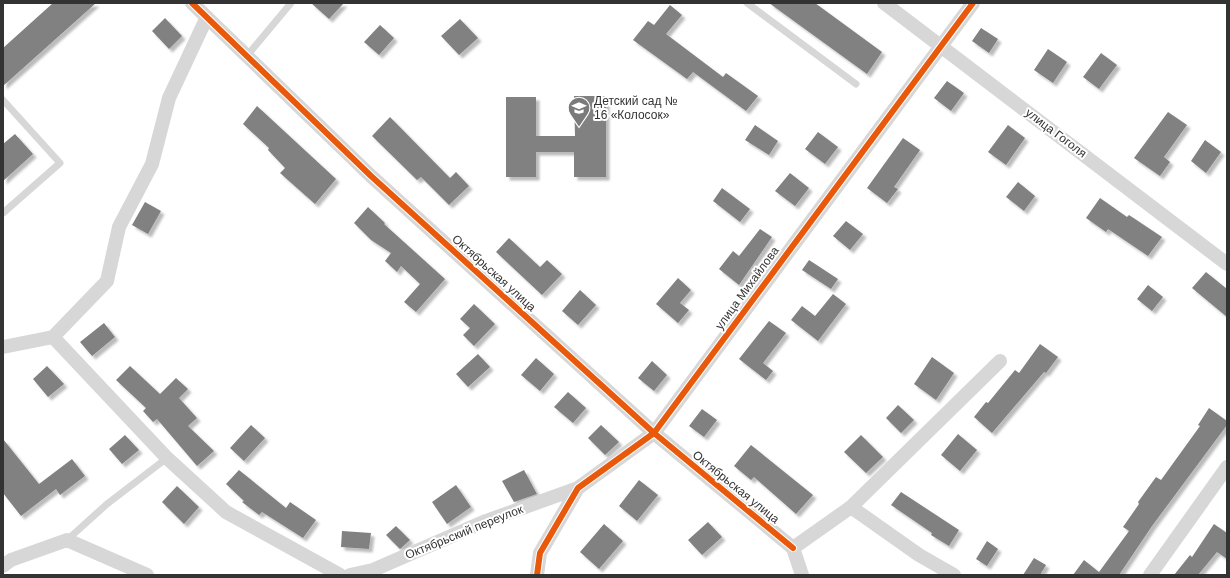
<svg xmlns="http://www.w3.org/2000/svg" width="1230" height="578" viewBox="0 0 1230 578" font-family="Helvetica,sans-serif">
	<defs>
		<filter id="shadow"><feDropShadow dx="3.5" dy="3.5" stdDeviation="1" flood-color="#0004"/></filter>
	</defs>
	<rect width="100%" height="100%" fill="#fff"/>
	<path fill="#818181" filter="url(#shadow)" d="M53 3H96L3 86V48Z
		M311 3H344L329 19Z
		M769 3H815L882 52 867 74Z
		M670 5 682 15 666 34 723 77 726 73 758 96 746 111 693 72 687 79 633 40 648 21 654 25Z
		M165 18 182 36 169 49 152 31Z
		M460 19 478 38 459 55 441 36Z
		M380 25 394 38 379 55 364 42Z
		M981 28 998 39 989 53 972 41Z
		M1048 49 1067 62 1053 83 1034 70Z
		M1101 53 1117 65 1099 89 1083 77Z
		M947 81 964 93 951 111 934 98Z
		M574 96H606V177H574V152H536V177H506V97H536V136H575Z
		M257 106 336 179 315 204 280 173 285 168 268 150 269 148 243 124Z
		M1168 112 1187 125 1164 157 1170 162 1160 176 1134 158Z
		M390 117 450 178 456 172 469 186 449 205 421 177 417 180 372 136Z
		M755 125 778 141 769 155 745 140Z
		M1008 125 1025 138 1006 165 988 152Z
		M818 132 838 147 825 164 805 149Z
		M15 134 33 154 3 181V144Z
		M903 138 920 150 894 187 898 189 887 203 867 188Z
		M1205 140 1221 152 1206 173 1191 161Z
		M790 173 809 188 795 206 775 191Z
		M1018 182 1035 196 1024 211 1006 197Z
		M722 188 750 209 740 222 713 201Z
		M1100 198 1127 217 1129 215 1162 237 1148 256 1108 229 1106 232 1086 218Z
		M145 202 161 211 148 234 132 225Z
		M368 207 385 223 384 224 445 279 416 312 404 302 420 284 401 266 397 272 385 261 391 253 371 240 354 223Z
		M846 221 863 234 850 250 833 236Z
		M760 229 772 237 739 285 719 269 733 251 739 256Z
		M509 238 540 267 547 260 562 274 542 295 496 252Z
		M809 260 838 279 831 289 802 270Z
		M1206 272 1227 289V317L1192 288Z
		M678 278 691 290 680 303 689 310 678 323 656 304Z
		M1148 285 1163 297 1152 311 1137 299Z
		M580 290 596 305 578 325 562 311Z
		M833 294 846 304 818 341 791 320 802 306 815 316Z
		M474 304 495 324 474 346 463 335 470 328 460 319Z
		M769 321 786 333 763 363 773 371 766 380 739 359Z
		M104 323 115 337 92 356 80 342Z
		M1040 344 1058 357 1046 373 1044 372 992 433 974 417 986 402 988 403 1015 370 1019 373Z
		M478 354 490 367 468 387 456 374Z
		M932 357 954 373 936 400 914 384Z
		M536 358 554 374 540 391 521 375Z
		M652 361 667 375 654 391 638 378Z
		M47 366 64 384 48 397 33 379Z
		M130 366 160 394 176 378 188 389 179 398 197 418 188 426 214 451 197 466 157 419 153 422 143 411 146 408 116 380Z
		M568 392 586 408 573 423 554 407Z
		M898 405 914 420 901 433 886 418Z
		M1209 408 1227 421V425L1152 526 1119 575H1073L1084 560 1099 572 1129 531 1123 527 1139 504 1138 502 1156 477 1161 480 1200 426 1198 425Z
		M702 409 717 420 704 437 689 426Z
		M251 425 265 438 244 461 230 448Z
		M601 425 619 442 605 455 588 438Z
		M958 434 977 450 960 471 941 455Z
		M125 435 139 450 122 464 109 449Z
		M861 435 883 457 866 473 844 452Z
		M3 439 39 484 72 459 85 476 60 495 56 489 21 516 3 493Z
		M751 445 813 495 796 514 754 477 751 480 734 466Z
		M239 470 286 508 290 502 316 520 303 538 262 512 259 515 242 502 244 501 226 484Z
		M524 470 537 494 514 502 502 481Z
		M639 480 658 495 637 521 619 506Z
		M456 485 471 507 447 524 432 502Z
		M177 486 199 507 184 524 162 502Z
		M901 492 959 530 949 546 931 535 932 533 891 505Z
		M708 522 722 537 702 555 688 540Z
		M604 524 623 541 599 569 580 552Z
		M1214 524 1227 533V559L1217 552 1198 575H1174L1190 555 1192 557Z
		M396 526 410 540 400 549 386 535Z
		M342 531 371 533 369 549 341 547Z
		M987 541 998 549 987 566 976 559Z
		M1034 558 1046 565 1040 575H1023Z"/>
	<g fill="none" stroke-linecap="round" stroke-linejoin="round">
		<path stroke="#d7d7d7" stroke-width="7" d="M747 3 856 84
			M246 57 291 3
			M3 100 60 163 3 213
			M67 540 107 504 167 458"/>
		<path stroke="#d7d7d7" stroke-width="14" d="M192 3 371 176 654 433 793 548
			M884 3 1227 264
			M53 337 167 458 226 512 340 575
			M3 347 53 337 107 281 119 227 152 164 169 98 207 17
			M851 507 919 555 954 575
			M793 548 851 507 1000 361
			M793 548 802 575
			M3 566 11 560 67 540 147 575
			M350 575 373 570 486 521 578 488
			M537 575 540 553 578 488 654 433 973 3
			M1150 575 1227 467"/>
		<g stroke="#fff" stroke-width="8">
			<path id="cycleway" d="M192 3 371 176 654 433 793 548
				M537 575 540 553 578 488 654 433 973 3"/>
		</g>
		<use href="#cycleway" stroke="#e8590c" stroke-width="6"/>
	</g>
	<defs>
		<g id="school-pin" transform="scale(1.15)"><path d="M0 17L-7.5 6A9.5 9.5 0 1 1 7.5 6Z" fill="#7a7a7a" stroke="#fff"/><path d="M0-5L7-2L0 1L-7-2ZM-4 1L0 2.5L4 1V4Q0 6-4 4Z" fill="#fff"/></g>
	</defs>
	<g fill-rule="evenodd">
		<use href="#school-pin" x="579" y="108"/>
	</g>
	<g text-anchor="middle" stroke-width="4" stroke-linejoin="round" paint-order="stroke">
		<g font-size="12" fill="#333" stroke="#fff" text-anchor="start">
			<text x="594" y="105">Детский сад №<tspan x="594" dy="14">16 «Колосок»</tspan></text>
		</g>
		<g font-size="12" fill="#333" stroke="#fff">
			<text transform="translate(1056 133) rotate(37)" y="4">улица Гоголя</text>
			<text transform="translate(494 273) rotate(42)" y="4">Октябрьская улица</text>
			<text transform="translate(747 288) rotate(-54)" y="4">улица Михайлова</text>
			<text transform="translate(736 487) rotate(39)" y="4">Октябрьская улица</text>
			<text transform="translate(464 532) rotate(-22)" y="4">Октябрьский переулок</text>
		</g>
	</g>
	<rect width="1230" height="578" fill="none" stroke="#333333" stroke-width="8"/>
</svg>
